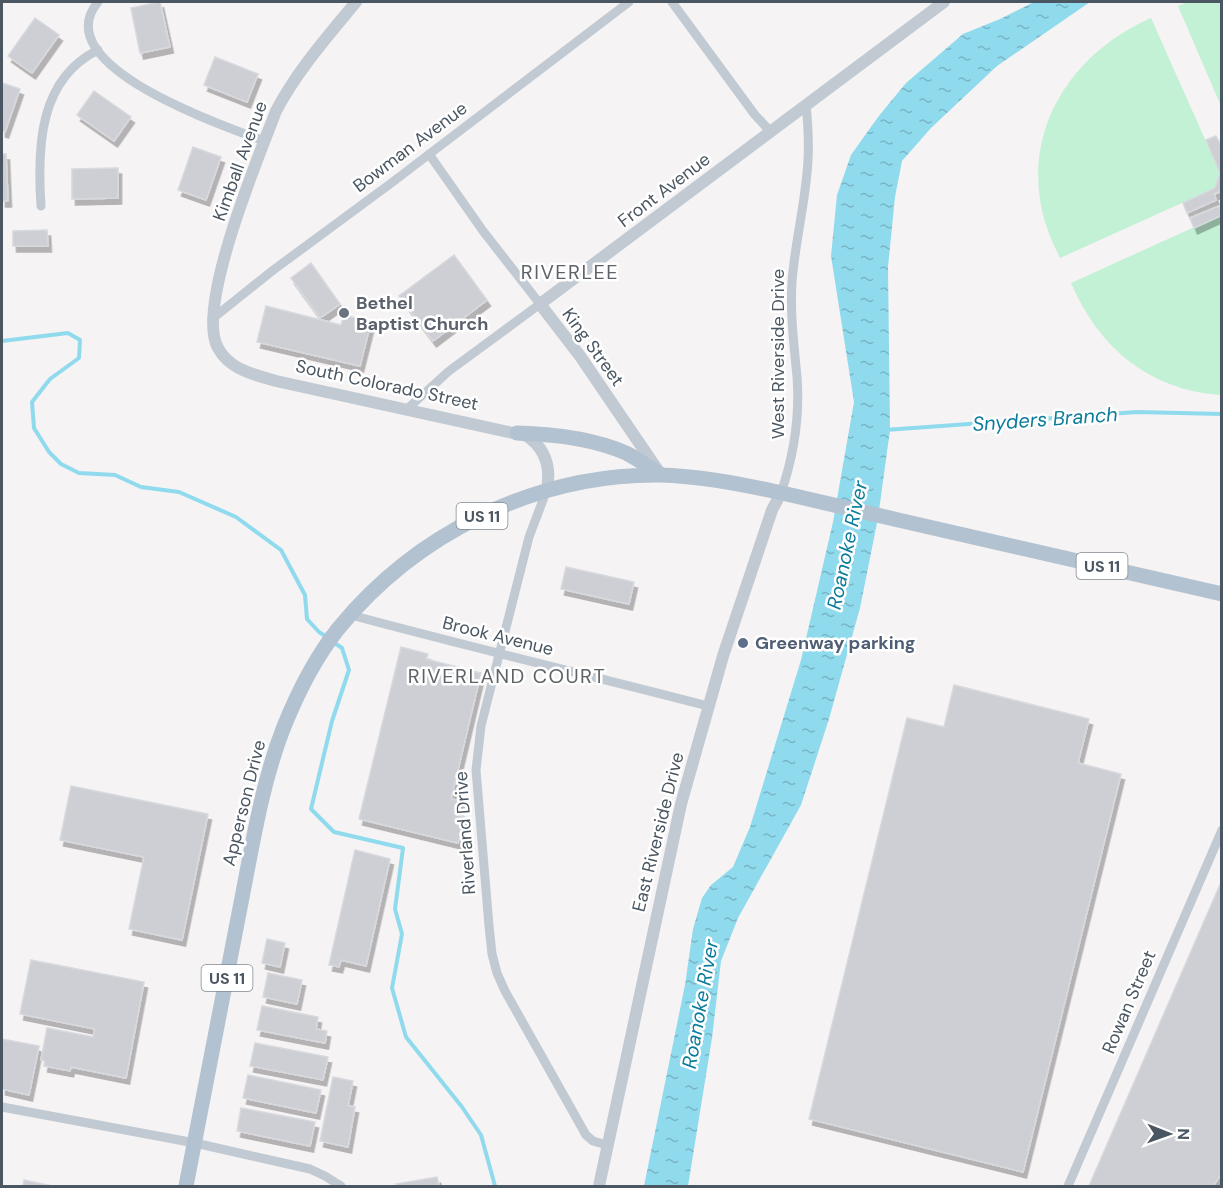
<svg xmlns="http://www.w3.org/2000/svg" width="1223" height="1188" viewBox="0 0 1223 1188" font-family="'DM Sans',sans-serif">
	<defs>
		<pattern id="water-ripples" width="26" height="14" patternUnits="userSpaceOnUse" patternTransform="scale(1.5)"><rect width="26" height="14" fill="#90daee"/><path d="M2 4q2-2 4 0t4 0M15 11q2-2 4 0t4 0" fill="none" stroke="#78b4c4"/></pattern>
		<filter id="shadow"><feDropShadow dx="3.5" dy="6" stdDeviation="0" flood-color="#0004"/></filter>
	</defs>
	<rect width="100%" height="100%" fill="#f5f3f3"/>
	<path fill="#c3f1d5" d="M1188 2H1221V106L1178 6Z
		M1151 18 1220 173 1215 188 1060 258C1053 244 1047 230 1043 215 1022 128 1073 52 1151 18Z
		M1221 215V395C1149 390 1099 348 1071 283Z"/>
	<path fill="url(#water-ripples)" d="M1034 2H1090L997 66 931 128 902 161 895 197 888 267 890 430 878 518 860 608 829 719 801 805 738 918 721 961 712 1038 688 1186H644L685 985 693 929 702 898 711 885 733 867 750 827 801 660 833 522 854 402 831 256 837 195 851 155 878 117 906 83 963 34 1000 19Z"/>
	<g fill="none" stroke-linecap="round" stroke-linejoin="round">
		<path stroke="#90daee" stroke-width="4" d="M2 341 68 333 80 340 79 358 50 379 32 402 34 428 49 452 61 464 79 473 115 475 141 487 179 492 236 517 281 550 305 595 307 619 319 632 327 637
			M885 430 1137 412 1222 414
			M333 642 342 648 349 670 332 721 311 809 334 832 403 848 395 909 402 934 392 988 406 1037 462 1107 481 1135 495 1186"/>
	</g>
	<path fill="#cdcfd5" stroke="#d7d9de" stroke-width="1.5" filter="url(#shadow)" d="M160 2 170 47 140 53 131 8Z
		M35 18 59 35 32 73 8 56Z
		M215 57 258 74 247 102 204 85Z
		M2 83 20 89 5 132 2 131Z
		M94 91 131 117 114 141 77 115Z
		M1216 136 1222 147V193L1218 192 1214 194 1216 200 1187 213 1183 203 1215 188 1220 173 1206 140Z
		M193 147 221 157 206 200 178 190Z
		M2 154H6L8 201H2Z
		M118 168V198L72 199V169Z
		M1219 206 1222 215 1194 228 1190 218Z
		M47 230 48 246H13V231Z
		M454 255 487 300 433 341 399 296Z
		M311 263 340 304 320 318 291 278Z
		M266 306 341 325 344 315 371 322 360 366 257 342Z
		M566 567 634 582 629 604 561 589Z
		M401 647 428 654 426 659 481 673 451 799 461 801 458 815 465 817 458 843 359 819Z
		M954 685 1089 719 1078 763 1121 774 1023 1172 809 1119 907 718 944 727Z
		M71 786 208 814 182 940 129 929 144 857 60 840Z
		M355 850 390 859 366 966 341 960 339 967 329 965Z
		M1222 880V1173L1213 1186H1089Z
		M267 939 285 943 280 967 262 963Z
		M31 960 144 982 126 1078 71 1067 70 1071 44 1066 45 1061 41 1060 47 1028 93 1037 95 1029 20 1014Z
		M268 973 302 980 297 1004 263 997Z
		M262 1006 318 1017 316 1029 327 1031 325 1043 257 1030Z
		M2 1039 39 1046 29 1095 2 1089Z
		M255 1043 328 1057 323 1080 250 1066Z
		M248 1075 321 1090 316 1113 243 1098Z
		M333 1077 353 1081 348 1106 355 1107 348 1147 320 1141Z
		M241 1108 315 1122 310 1146 237 1131Z
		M437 1177 439 1186H397L396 1184Z
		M24 1180 52 1186H23Z"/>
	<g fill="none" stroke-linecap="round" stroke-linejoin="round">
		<path stroke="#c1cad2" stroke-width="9" d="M98 2C45 66 225 126 264 141
			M672 2 755 115 771 132
			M41 206C37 147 39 79 98 50
			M212 319 272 271 390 184 629 2
			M407 409 449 371 540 304 483 231 429 154
			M546 492 529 537 481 726 476 770 489 926 492 954 497 973 505 991 586 1135 593 1141 607 1145
			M781 493C794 455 800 417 797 377 794 345 790 314 792 282 795 241 806 201 808 160 809 142 808 124 806 105
			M351 615C469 647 589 675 708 706
			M2 1107 195 1143 310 1169 325 1176 341 1186
			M1068 1186 1222 830"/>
		<path stroke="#c1cad2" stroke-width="12" d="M356 2C327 37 297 71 276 111 259 156 195 308 218 348 230 370 253 374 276 381L527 436C546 449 551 467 547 489
			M659 472 580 356 540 304 944 2
			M599 1186 681 804 723 656 772 510 781 493"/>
		<path stroke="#b3c2d1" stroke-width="15" d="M517 433C553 434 592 438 626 453 638 459 650 468 662 475
			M186 1186C204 1094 222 1001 240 908 252 848 261 786 283 729 297 694 315 658 338 629 416 533 536 474 659 475 698 476 735 483 773 491 818 501 863 512 907 522 1012 546 1117 570 1222 594"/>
	</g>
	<circle fill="#6b7280" stroke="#fff" stroke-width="2" cx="344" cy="313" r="6"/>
	<circle fill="#5c6f8a" stroke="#fff" stroke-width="2" cx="743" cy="643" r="6"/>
	<g text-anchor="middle" stroke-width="5" stroke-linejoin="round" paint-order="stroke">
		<g fill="#fff" stroke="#808990" stroke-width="1.5">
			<rect x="456.5" y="503" width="51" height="26" rx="4.5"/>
			<rect x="1076.5" y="553" width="51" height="26" rx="4.5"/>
			<rect x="201.5" y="965" width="51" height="26" rx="4.5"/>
		</g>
		<g font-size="16" font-weight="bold" fill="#4a5661">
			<text x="482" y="522">US 11</text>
			<text x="1102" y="572">US 11</text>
			<text x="227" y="984">US 11</text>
		</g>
		<g font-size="18" fill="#4a5661" stroke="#fff">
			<text transform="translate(410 147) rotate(-37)" y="6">Bowman Avenue</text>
			<text transform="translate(240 161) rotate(-70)" y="6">Kimball Avenue</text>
			<text transform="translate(664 190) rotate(-37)" y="6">Front Avenue</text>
			<text transform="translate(593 347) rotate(54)" y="6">King Street</text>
			<text transform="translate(778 354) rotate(-90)" y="6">West Riverside Drive</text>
			<text transform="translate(387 385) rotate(12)" y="6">South Colorado Street</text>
			<text transform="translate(498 636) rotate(14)" y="6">Brook Avenue</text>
			<text transform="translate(244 803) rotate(-76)" y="6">Apperson Drive</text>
			<text transform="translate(658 832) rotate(-76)" y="6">East Riverside Drive</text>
			<text transform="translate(465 833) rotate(-94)" y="6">Riverland Drive</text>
			<text transform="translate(1129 1002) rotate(-67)" y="6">Rowan Street</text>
		</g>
		<g font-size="18" font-weight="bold" fill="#5b616d" stroke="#fff" text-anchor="start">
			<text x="356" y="309">Bethel<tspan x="356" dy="21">Baptist Church</tspan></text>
		</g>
		<g font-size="18" font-weight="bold" fill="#4e5e75" stroke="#fff" text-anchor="start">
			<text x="755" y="649">Greenway parking</text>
		</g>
		<g font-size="20" letter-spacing="1.5" fill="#5f6368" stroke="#fff">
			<text x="570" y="279">RIVERLEE</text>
			<text x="507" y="683">RIVERLAND COURT</text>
		</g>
		<g font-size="20" font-style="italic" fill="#0c7c9b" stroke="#fff">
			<text transform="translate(1045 419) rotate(-4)" y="7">Snyders Branch</text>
			<text transform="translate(847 545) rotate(-78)" y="7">Roanoke River</text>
			<text transform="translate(700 1004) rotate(-80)" y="7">Roanoke River</text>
		</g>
	</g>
	<rect width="1223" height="1188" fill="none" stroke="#4a5661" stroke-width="6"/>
	<g transform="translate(1169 1134) rotate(91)" stroke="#ffffff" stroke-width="4.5" paint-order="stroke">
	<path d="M0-4.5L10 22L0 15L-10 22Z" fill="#4a5661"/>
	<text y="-9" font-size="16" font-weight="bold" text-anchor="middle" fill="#4a5661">N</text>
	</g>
</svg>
